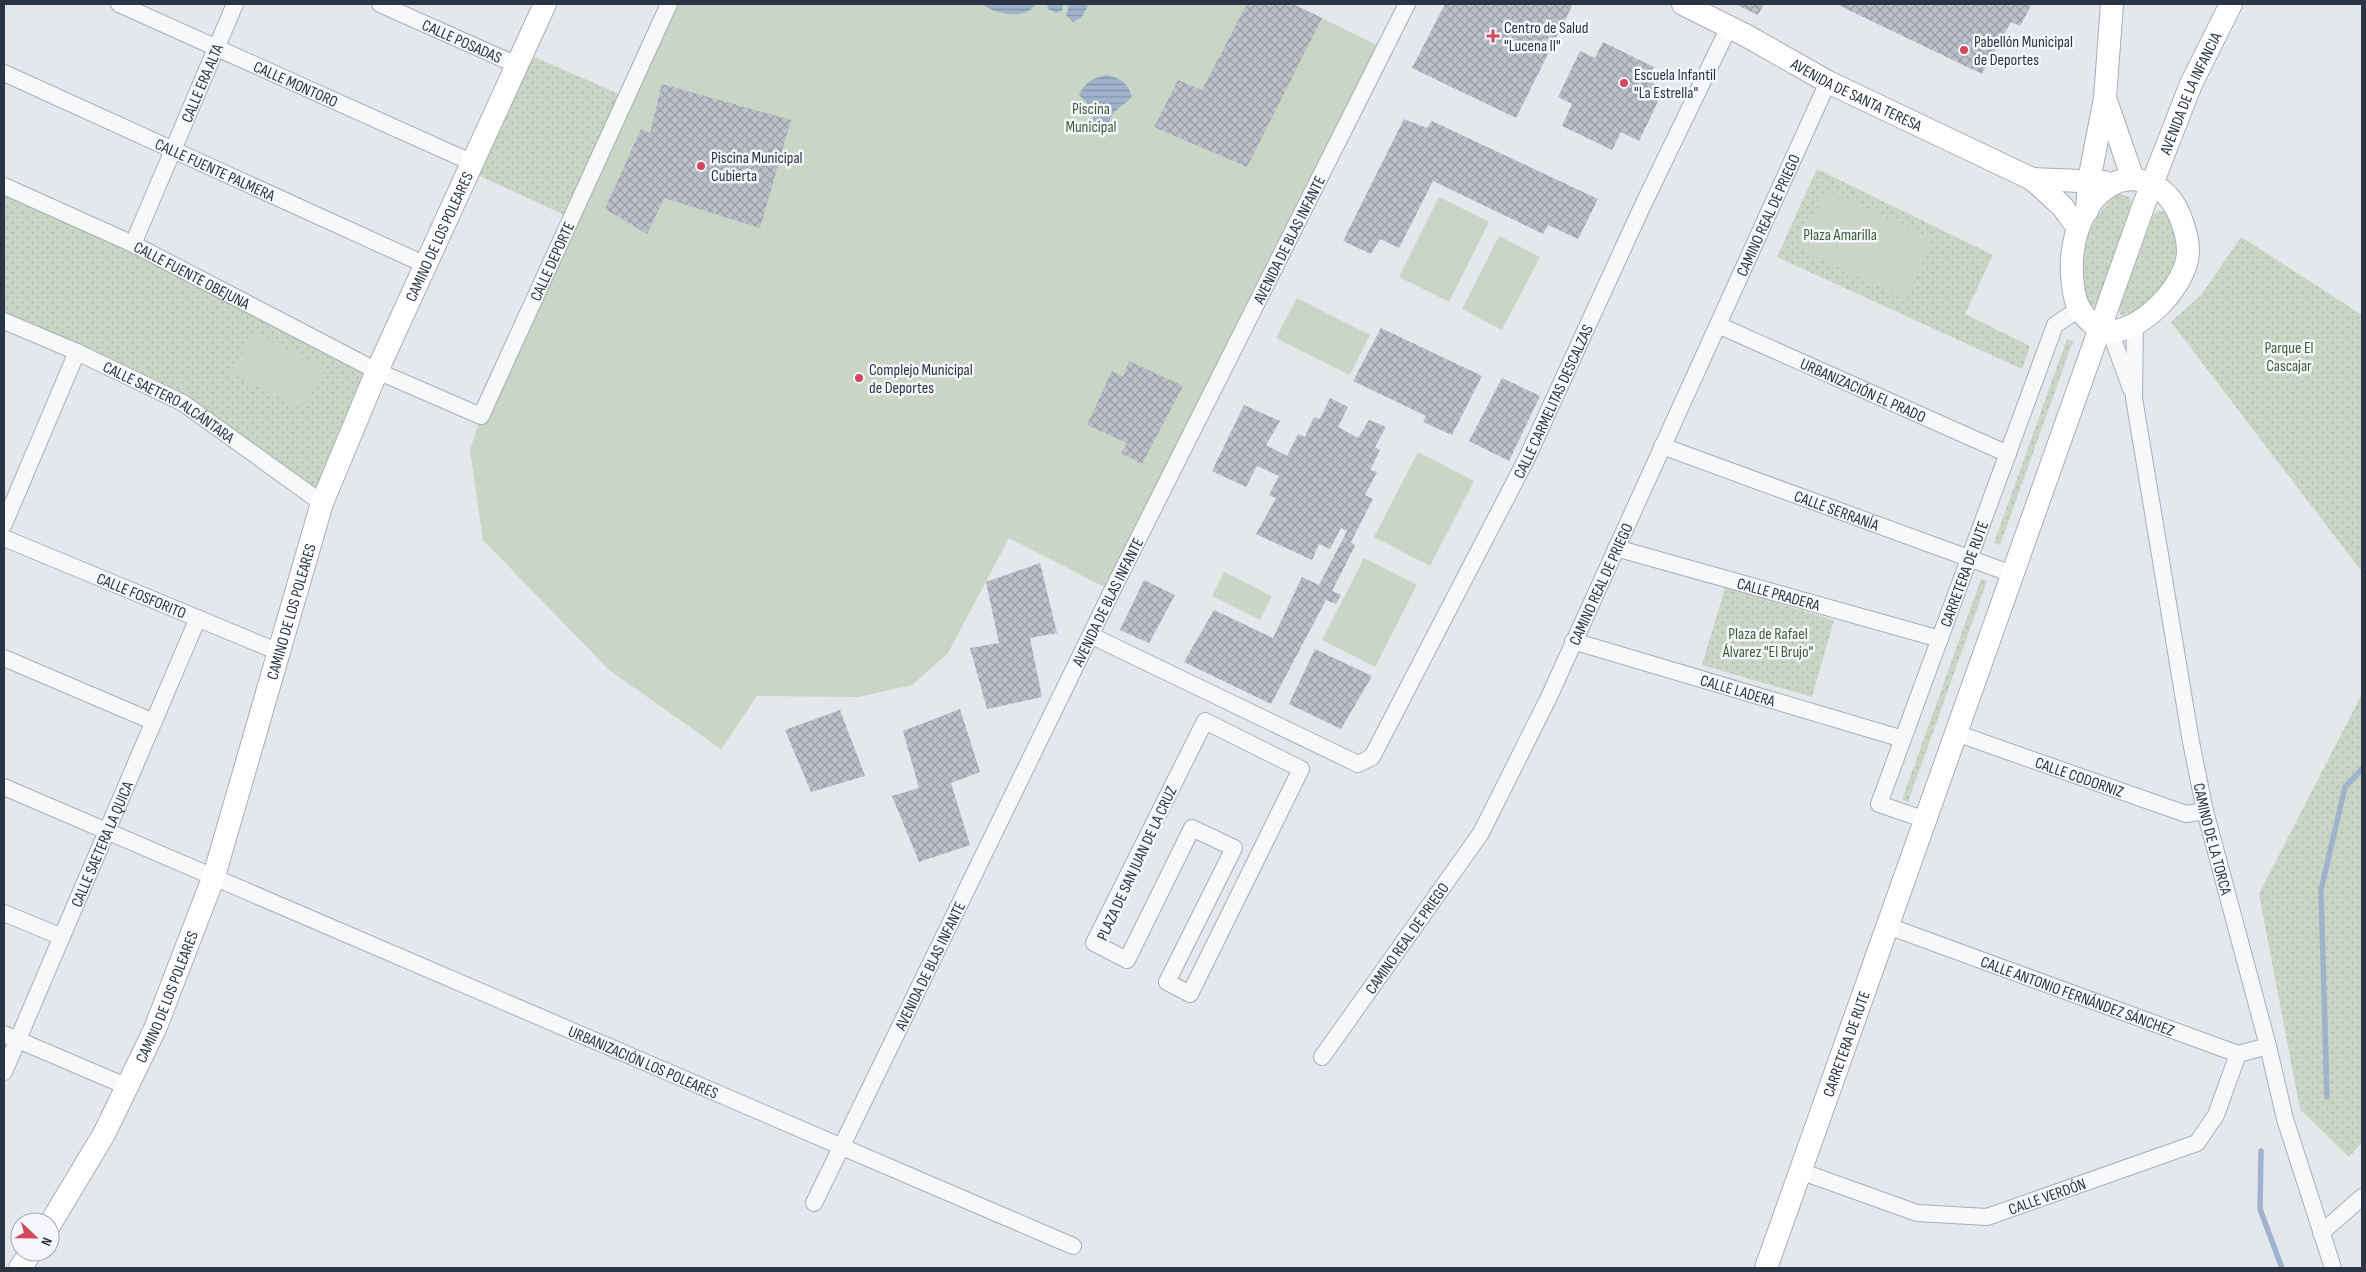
<svg xmlns="http://www.w3.org/2000/svg" width="2366" height="1272" viewBox="0 0 2366 1272" font-family="'Sofia Sans Condensed',sans-serif">
	<defs>
		<pattern id="park-dots" width="8" height="8" patternUnits="userSpaceOnUse" patternTransform="scale(1.25)"><rect width="8" height="8" fill="#c9d6c5"/><path d="M2 2h.1M6 6h.1" fill="none" stroke="#adb8ab" stroke-width="1.8" stroke-linecap="round"/></pattern>
		<pattern id="water-rules" width="6" height="5" patternUnits="userSpaceOnUse" patternTransform="scale(1.25)"><rect width="6" height="5" fill="#9fb4cc"/><path d="M0 2.5h6" fill="none" stroke="#8293a7"/></pattern>
		<pattern id="building-cross-hatch" width="8" height="8" patternUnits="userSpaceOnUse" patternTransform="scale(1.25)"><rect width="8" height="8" fill="#bbc0ca"/><path d="M0 0l8 8M0 8l8-8" fill="none" stroke="#989da6"/></pattern>
	</defs>
	<rect width="100%" height="100%" fill="#e4e7ec"/>
	<path fill="url(#park-dots)" d="M523 52 626 97 571 218 469 171Z
		M1817 169 1993 255 1965 314 2030 346 2022 369 1777 257Z
		M4 186 377 371 322 503 211 422 4 321Z
		M2120 194 2129 197 2132 202 2097 305 2088 306C2078 273 2080 242 2100 213 2106 205 2111 198 2120 194Z
		M2158 211H2163C2189 246 2174 284 2141 307 2134 312 2128 317 2120 315L2119 310 2153 215Z
		M2241 237 2362 315V572L2171 322 2202 294Z
		M2067 339 2073 341 2000 545 1994 543Z
		M1981 579 1987 581 1908 802 1902 800Z
		M1725 588 1834 620 1812 697 1702 665Z
		M2362 694V1142L2349 1157 2300 1109 2259 894Z"/>
	<path fill="#c9d6c5" d="M669 4H1293L1385 49 1112 591 1009 538 948 653 912 685 858 697 757 696 721 749 609 670 483 540 470 450 481 416Z
		M1827 190 1933 239 1906 299 1799 249Z
		M1439 197 1489 222 1449 302 1399 277Z
		M1499 236 1540 257 1502 330 1462 309Z
		M1297 298 1370 335 1350 375 1276 338Z
		M253 333 325 368 303 410 232 373Z
		M1418 452 1474 481 1430 566 1374 537Z
		M1364 558 1417 585 1375 667 1322 640Z
		M1224 572 1272 596 1260 620 1212 596Z"/>
	<path fill="url(#water-rules)" d="M982 4H1036C1024 21 996 14 982 4Z
		M1047 4H1089L1081 18 1073 22 1066 15 1069 6 1063 4 1062 11 1056 13 1048 9Z
		M1106 75C1120 78 1127 82 1132 96 1123 109 1108 109 1110 127L1105 131 1098 130 1094 125 1092 108 1079 95C1085 82 1093 78 1106 75Z"/>
	<g fill="none" stroke-linecap="round" stroke-linejoin="round">
		<path stroke="#9fb4cc" stroke-width="5.5" d="M2327 1097 2321 890 2345 787 2362 769
			M2261 1151 2260 1209 2282 1268"/>
	</g>
	<path fill="url(#building-cross-hatch)" d="M1247 4H1293L1322 18 1247 167 1154 127 1178 80 1202 90Z
		M1445 4H1573L1516 118 1412 68Z
		M1735 4H1764L1758 15Z
		M1836 4H2032L2020 26 2011 22 1982 74Z
		M1603 42 1654 67 1647 80 1664 89 1639 141 1621 132 1612 150 1562 126 1572 104 1558 97 1580 51 1595 58Z
		M662 84 791 120 760 228 664 198 647 234 605 209 641 129 650 133Z
		M1404 119 1427 128 1432 121 1598 199 1578 239 1548 225 1543 234 1433 181 1399 248 1380 239 1371 254 1343 241Z
		M1381 328 1482 376 1452 435 1423 422 1426 416 1353 381Z
		M1129 361 1183 386 1142 464 1121 453 1127 443 1087 425 1112 371 1123 377Z
		M1502 378 1540 396 1509 461 1469 441Z
		M1330 398 1348 407 1338 427 1358 438 1369 420 1386 427 1375 447 1380 450 1370 470 1377 472 1365 495 1373 499 1351 542 1355 546 1332 591 1341 595 1336 604 1326 600 1271 704 1184 662 1214 610 1273 638 1302 577 1319 585 1347 531 1341 528 1330 549 1319 544 1312 560 1256 534 1276 498 1269 495 1279 476 1257 466 1246 487 1212 471 1244 405 1280 421 1266 445 1287 456 1298 434 1305 437 1314 417 1320 419Z
		M1040 563 1057 633 1030 638 1042 697 987 709 970 648 999 643 986 582Z
		M1144 580 1175 595 1149 643 1120 630Z
		M1315 649 1372 676 1341 729 1289 704Z
		M960 709 980 772 951 783 970 845 919 862 892 796 919 788 903 731Z
		M840 710 865 776 811 792 785 730Z"/>
	<g fill="none" stroke-linecap="round" stroke-linejoin="round">
		<g stroke="#a9aeb7" stroke-width="18">
			<g id="street">
				<path id="s1" d="M119 4 473 163"/>
				<path id="s2" d="M380 4 517 65"/>
				<path id="s3" d="M4 73 426 265"/>
				<path id="s4" d="M4 186 133 244 377 371 481 416 669 4"/>
				<path id="s5" d="M133 244 235 4"/>
				<path id="s6" d="M4 321 77 352 183 403 322 503"/>
				<path id="s7" d="M2135 322 2134 398 2191 742 2205 811 2268 1046 2285 1119 2333 1268"/>
				<path id="s8" d="M1718 325 2008 454"/>
				<path d="M2110 331 2131 389"/>
				<path id="s9" d="M1662 446 2012 574"/>
				<path d="M4 524 77 352"/>
				<path id="s10" d="M4 538 279 652"/>
				<path id="s11" d="M1616 548 1940 639"/>
				<path id="s12" d="M1092 636 1358 764 1372 757 1526 460 1642 207 1729 27"/>
				<path id="s13" d="M1573 641 1903 739"/>
				<path d="M4 658 154 722"/>
				<path d="M1205 721 1301 769 1190 994 1167 982 1234 848 1192 828 1127 960 1094 943Z"/>
				<path id="s14" d="M1956 733 2186 814 2205 811"/>
				<path id="s15" d="M4 787 1073 1246"/>
				<path id="s16" d="M1926 820 1879 804 2055 325 2079 309"/>
				<path d="M4 913 62 937"/>
				<path id="s17" d="M1888 926 2238 1054 2268 1046"/>
				<path d="M4 1034 128 1087"/>
				<path id="s18" d="M1322 1057 1481 833 1549 697 1828 82"/>
				<path id="s19" d="M4 1072 198 618"/>
				<path id="s20" d="M1800 1171 1917 1213 1987 1217 2197 1143 2216 1115 2238 1054"/>
				<path id="s21" d="M814 1203 1112 591 1407 4"/>
				<path d="M2321 1233 2362 1197"/>
			</g>
		</g>
		<g stroke="#a9aeb7" stroke-width="24">
			<g id="secondary">
				<path id="s22" d="M1683 4 1747 36 1828 82 2032 179 2062 206 2078 228"/>
				<path d="M2105 98 2133 179"/>
				<path d="M2032 179 2104 182"/>
				<path d="M2133 179C2156 183 2170 193 2179 214 2184 226 2188 237 2188 250 2189 283 2141 334 2108 331 2097 329 2087 320 2081 311 2074 301 2073 287 2072 275 2070 242 2082 198 2115 183 2120 180 2127 180 2133 179Z"/>
				<path d="M2087 211 2089 181 2105 98 2112 4"/>
				<path id="s23" d="M50 1224 104 1134 155 1029 214 876 322 503 377 371 545 4"/>
				<path d="M20 1268 31 1252"/>
				<path id="s24" d="M1766 1268 2143 207 2191 84 2231 4"/>
			</g>
		</g>
		<use href="#street" stroke="#f7f8fa" stroke-width="16"/>
		<use href="#secondary" stroke="#fff" stroke-width="22"/>
	</g>
	<g fill="#d1495b" stroke="#f4f6f9" stroke-width="2">
		<path d="M1490.5 28.5h5v5h5v5h-5v5h-5v-5h-5v-5h5z"/>
		<circle cx="1964" cy="50" r="5"/>
		<circle cx="1624" cy="83" r="5"/>
		<circle cx="701" cy="166" r="5"/>
		<circle cx="859" cy="378" r="5"/>
	</g>
	<g text-anchor="middle" stroke-width="5" stroke-linejoin="round" paint-order="stroke">
		<g font-size="16" fill="#2b3445" stroke="#f4f6f9" text-anchor="start">
			<text x="1504" y="33">Centro de Salud<tspan x="1504" dy="18">"Lucena II"</tspan></text>
			<text x="1974" y="47">Pabellón Municipal<tspan x="1974" dy="18">de Deportes</tspan></text>
			<text x="1634" y="80">Escuela Infantil<tspan x="1634" dy="18">"La Estrella"</tspan></text>
			<text x="711" y="163">Piscina Municipal<tspan x="711" dy="18">Cubierta</tspan></text>
			<text x="869" y="375">Complejo Municipal<tspan x="869" dy="18">de Deportes</tspan></text>
		</g>
		<g font-size="16" fill="#2b3445" stroke="#f4f6f9">
			<text dy="6" stroke="none"><textPath href="#s2" startOffset="90">CALLE POSADAS</textPath></text>
			<text dy="6" stroke="none"><textPath href="#s5" startOffset="175">CALLE ERA ALTA</textPath></text>
			<text dy="6" stroke="none"><textPath href="#s1" startOffset="194">CALLE MONTORO</textPath></text>
			<text dy="6" stroke="none"><textPath href="#s24" startOffset="1249">AVENIDA DE LA INFANCIA</textPath></text>
			<text dy="6" stroke="none"><textPath href="#s22" startOffset="196">AVENIDA DE SANTA TERESA</textPath></text>
			<text dy="6" stroke="none"><textPath href="#s3" startOffset="232">CALLE FUENTE PALMERA</textPath></text>
			<text dy="6" stroke="none"><textPath href="#s18" startOffset="956">CAMINO REAL DE PRIEGO</textPath></text>
			<text dy="6" stroke="none"><textPath href="#s23" startOffset="1065">CAMINO DE LOS POLEARES</textPath></text>
			<text dy="6" stroke="none"><textPath href="#s21" startOffset="1074">AVENIDA DE BLAS INFANTE</textPath></text>
			<text dy="6" stroke="none"><textPath href="#s4" startOffset="700">CALLE DEPORTE</textPath></text>
			<text dy="6" stroke="none"><textPath href="#s4" startOffset="208">CALLE FUENTE OBEJUNA</textPath></text>
			<text dy="6" stroke="none"><textPath href="#s8" startOffset="159">URBANIZACIÓN EL PRADO</textPath></text>
			<text dy="6" stroke="none"><textPath href="#s12" startOffset="710">CALLE CARMELITAS DESCALZAS</textPath></text>
			<text dy="6" stroke="none"><textPath href="#s6" startOffset="184">CALLE SAETERO ALCÁNTARA</textPath></text>
			<text dy="6" stroke="none"><textPath href="#s9" startOffset="186">CALLE SERRANÍA</textPath></text>
			<text dy="6" stroke="none"><textPath href="#s16" startOffset="295">CARRETERA DE RUTE</textPath></text>
			<text dy="6" stroke="none"><textPath href="#s18" startOffset="551">CAMINO REAL DE PRIEGO</textPath></text>
			<text dy="6" stroke="none"><textPath href="#s11" startOffset="169">CALLE PRADERA</textPath></text>
			<text dy="6" stroke="none"><textPath href="#s10" startOffset="149">CALLE FOSFORITO</textPath></text>
			<text dy="6" stroke="none"><textPath href="#s21" startOffset="669">AVENIDA DE BLAS INFANTE</textPath></text>
			<text dy="6" stroke="none"><textPath href="#s23" startOffset="661">CAMINO DE LOS POLEARES</textPath></text>
			<text dy="6" stroke="none"><textPath href="#s13" startOffset="172">CALLE LADERA</textPath></text>
			<text dy="6" stroke="none"><textPath href="#s14" startOffset="131">CALLE CODORNIZ</textPath></text>
			<text dy="6" stroke="none"><textPath href="#s7" startOffset="524">CAMINO DE LA TORCA</textPath></text>
			<text dy="6" stroke="none"><textPath href="#s19" startOffset="248">CALLE SAETERA LA QUICA</textPath></text>
			<text transform="translate(1136 863) rotate(-65)" y="6">PLAZA DE SAN JUAN DE LA CRUZ</text>
			<text dy="6" stroke="none"><textPath href="#s18" startOffset="146">CAMINO REAL DE PRIEGO</textPath></text>
			<text dy="6" stroke="none"><textPath href="#s21" startOffset="264">AVENIDA DE BLAS INFANTE</textPath></text>
			<text dy="6" stroke="none"><textPath href="#s17" startOffset="202">CALLE ANTONIO FERNÁNDEZ SÁNCHEZ</textPath></text>
			<text dy="6" stroke="none"><textPath href="#s23" startOffset="256">CAMINO DE LOS POLEARES</textPath></text>
			<text dy="6" stroke="none"><textPath href="#s24" startOffset="238">CARRETERA DE RUTE</textPath></text>
			<text dy="6" stroke="none"><textPath href="#s15" startOffset="696">URBANIZACIÓN LOS POLEARES</textPath></text>
			<text dy="6" stroke="none"><textPath href="#s20" startOffset="258">CALLE VERDÓN</textPath></text>
		</g>
		<g font-size="16" fill="#3f6138" stroke="#f4f6f9">
			<text x="1091" y="114">Piscina<tspan x="1091" dy="18">Municipal</tspan></text>
			<text x="1840" y="240">Plaza Amarilla</text>
			<text x="2289" y="353">Parque El<tspan x="2289" dy="18">Cascajar</tspan></text>
			<text x="1768" y="639">Plaza de Rafael<tspan x="1768" dy="18">Álvarez "El Brujo"</tspan></text>
		</g>
	</g>
	<rect width="2366" height="1272" fill="none" stroke="#2b3445" stroke-width="10"/>
	<g transform="translate(35 1237) rotate(112)"><circle r="24" fill="#f4f6f9" stroke="#a4a8b1"/>
	<path d="M0-4L9 19L0 12L-9 19Z" fill="#d1495b"/>
	<text y="-8" font-size="14" font-weight="bold" text-anchor="middle" fill="#2b3445">N</text>
	</g>
</svg>
